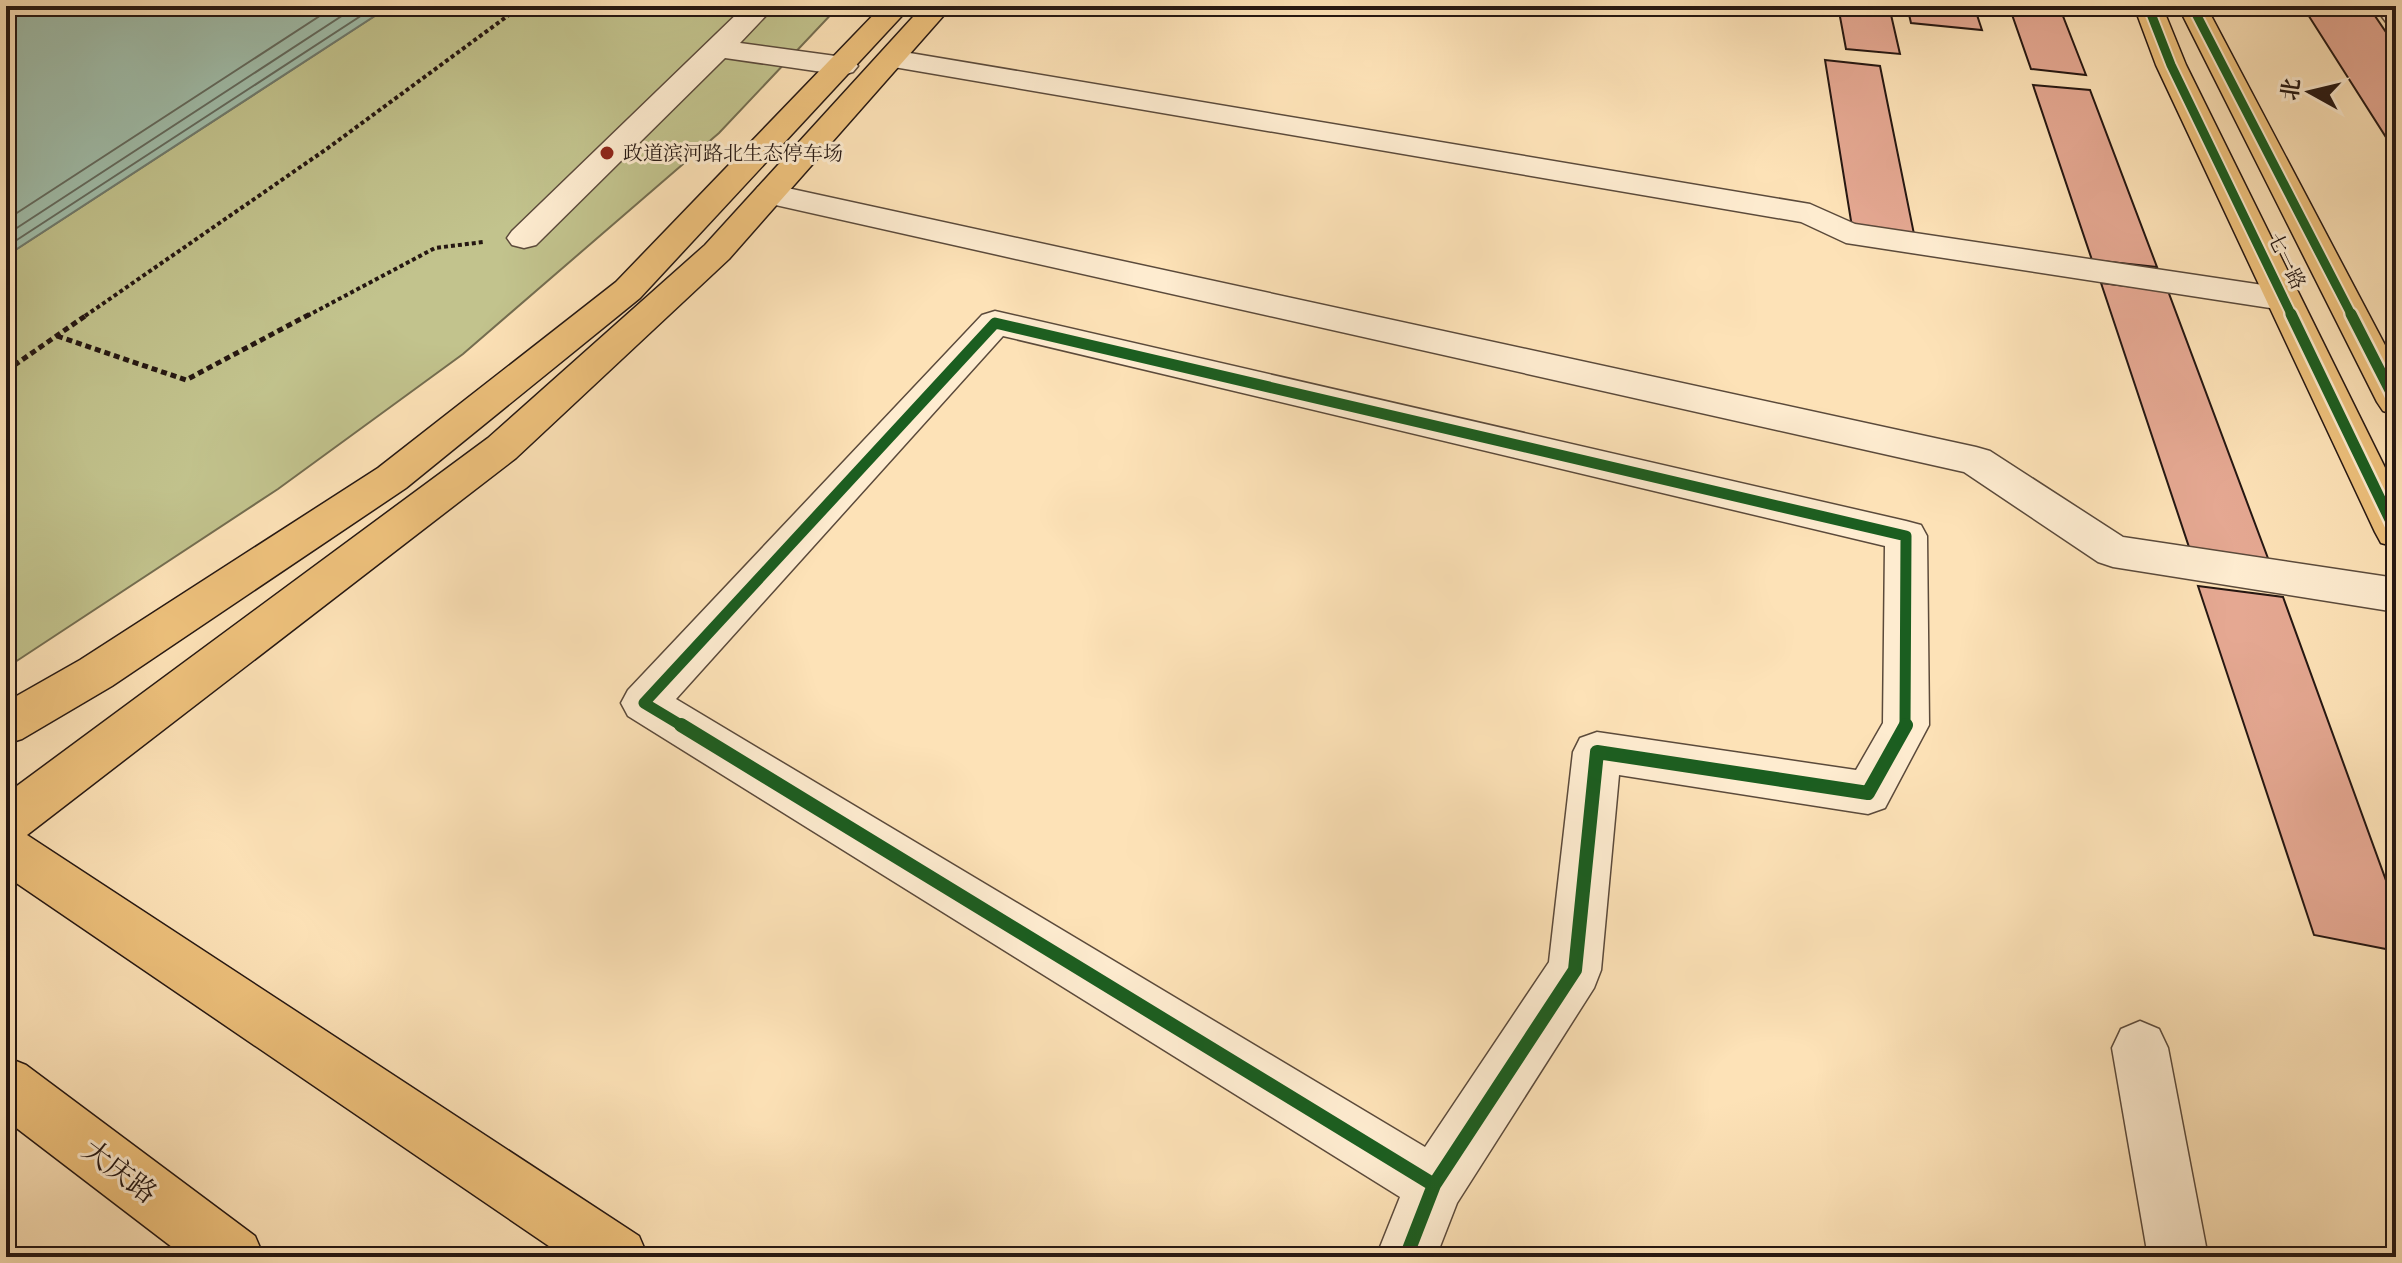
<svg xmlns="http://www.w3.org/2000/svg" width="2402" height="1263" viewBox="0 0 2402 1263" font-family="Vollkorn,'Noto Serif SC',serif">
	<rect width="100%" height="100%" fill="#fde2b7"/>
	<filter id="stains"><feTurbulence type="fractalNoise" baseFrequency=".0025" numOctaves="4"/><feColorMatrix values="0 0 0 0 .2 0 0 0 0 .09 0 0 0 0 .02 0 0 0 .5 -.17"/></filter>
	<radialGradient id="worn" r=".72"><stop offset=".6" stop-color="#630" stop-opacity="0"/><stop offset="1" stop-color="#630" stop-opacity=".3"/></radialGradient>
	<path fill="#c2c38d" stroke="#746d50" stroke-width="2" d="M390 6H839L719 133 463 354 278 489 6 668V256Z"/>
	<path fill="#a0beab" stroke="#6f7b6e" stroke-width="2" d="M6 6H390L6 256Z"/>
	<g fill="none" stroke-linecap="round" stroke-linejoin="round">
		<path stroke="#626a5e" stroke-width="2" d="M6 220 335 6
			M6 235 357 6
			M6 247 376 6"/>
	</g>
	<path fill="#e5a892" stroke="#251712" stroke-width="2" d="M1838 6H1889L1900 54 1846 49Z
		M1907 6H1974L1982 30 1911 23Z
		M2009 6H2059L2086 75 2031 69Z
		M2305 10 2375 16 2396 47V153Z
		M1825 60 1880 66 1914 234 1852 227Z
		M2033 85 2090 90 2157 267 2092 260Z
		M2101 283 2168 291 2269 561 2189 547Z
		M2198 586 2283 597 2396 908V951L2314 935Z"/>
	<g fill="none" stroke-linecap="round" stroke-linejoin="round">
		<g stroke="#5b4a3b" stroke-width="3">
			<path id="minor" d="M745 6H775L740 43 843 57 853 60 858 66 853 72 843 75 725 58 536 245 524 248 512 245 507 238 512 231Z
				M2374 6H2396V24L2386 22Z
				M892 50 1810 204 1855 224 2283 288 2295 291 2301 299 2295 307 2283 310 1846 243 1801 222 882 65 878 59 882 53Z
				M769 184 1976 447 1990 451 2123 537 2396 578V612L2113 567 2098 562 1964 472 758 201 753 194 758 187Z
				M995 311 1906 521 1921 525 1927 536 1929 725 1885 808 1868 814 1619 775 1601 970 1594 988 1457 1203 1436 1257H1376L1400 1197 628 716 621 703 628 690 982 315ZM1003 336 1885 546 1883 723 1856 770 1597 732 1580 738 1573 752 1549 962 1425 1147 676 699Z
				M2140 1021 2159 1029 2168 1048 2208 1257H2148L2112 1048 2121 1029Z"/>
		</g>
		<g stroke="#251712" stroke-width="3">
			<path id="major" d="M882 6H911L640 298 406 488 112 686 22 739 6 744V702L80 660 378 468 616 282Z
				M923 6H952L729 259 516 458 27 835 639 1236 648 1257H565L6 876V794L488 438 705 245Z
				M2134 6H2162L2186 65 2396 490V547L2381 543 2375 532 2156 65Z
				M2178 6H2206L2396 366V415L2383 411 2377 402Z
				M6 1057 26 1065 255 1236 264 1257H185L6 1120Z"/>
		</g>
		<path stroke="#251712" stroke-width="4" stroke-dasharray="4 3" stroke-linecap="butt" d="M85 316 328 148 521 6
			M307 316 435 248 483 242"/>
		<path stroke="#251712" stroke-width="5" stroke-dasharray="6 4" stroke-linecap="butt" d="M57 336 186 380 310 314
			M6 371 88 314"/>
		<use href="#minor" fill="#feecd0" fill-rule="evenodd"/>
		<use href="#major" fill="#eec17c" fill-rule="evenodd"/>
		<g stroke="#feecd0" stroke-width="13">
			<path id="cycleway-far2" d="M2148 6 2171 65 2292 316
				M2192 6 2352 316"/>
		</g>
		<g stroke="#feecd0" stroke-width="16">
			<path id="cycleway-far1" d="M2291 314 2396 532
				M2351 314 2396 402
				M684 727 644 703 995 323 1906 536 1905 727"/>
		</g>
		<g stroke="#feecd0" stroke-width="19">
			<path id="cycleway" d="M681 725 1434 1185
				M1434 1185 1575 970 1597 752 1868 793 1906 725
				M1406 1257 1434 1185"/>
		</g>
		<use href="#cycleway-far2" stroke="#1b5e20" stroke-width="9"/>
		<use href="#cycleway-far1" stroke="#1b5e20" stroke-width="11"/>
		<use href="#cycleway" stroke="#1b5e20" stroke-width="14"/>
	</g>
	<circle fill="#8f2418" stroke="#feecd0" stroke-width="3" cx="607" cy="153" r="8"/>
	<g text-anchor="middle" stroke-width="6" stroke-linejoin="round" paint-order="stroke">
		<g font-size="20" fill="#251712" stroke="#feecd0" text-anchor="start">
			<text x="623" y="160">政道滨河路北生态停车场</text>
		</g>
		<g font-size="20" fill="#251712" stroke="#feecd0">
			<text transform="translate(2287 261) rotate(64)" y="7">七一路</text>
		</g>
		<g font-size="28" fill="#251712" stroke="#feecd0">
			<text transform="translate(120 1171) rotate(37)" y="10">大庆路</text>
		</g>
	</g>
	<rect width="2402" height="1263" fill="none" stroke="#fde2b7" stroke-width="32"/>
	<rect x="8" y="8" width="2386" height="1247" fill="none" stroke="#251712" stroke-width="4"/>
	<rect x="16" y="16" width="2370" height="1231" fill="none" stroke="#251712" stroke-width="2"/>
	<g transform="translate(2310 92) rotate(278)" stroke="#feecd0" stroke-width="6" paint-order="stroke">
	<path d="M0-6L14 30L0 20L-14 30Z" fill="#251712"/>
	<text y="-12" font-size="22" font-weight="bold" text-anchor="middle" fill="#251712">北</text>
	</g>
	<rect width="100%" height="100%" filter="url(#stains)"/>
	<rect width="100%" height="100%" fill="url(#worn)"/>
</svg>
